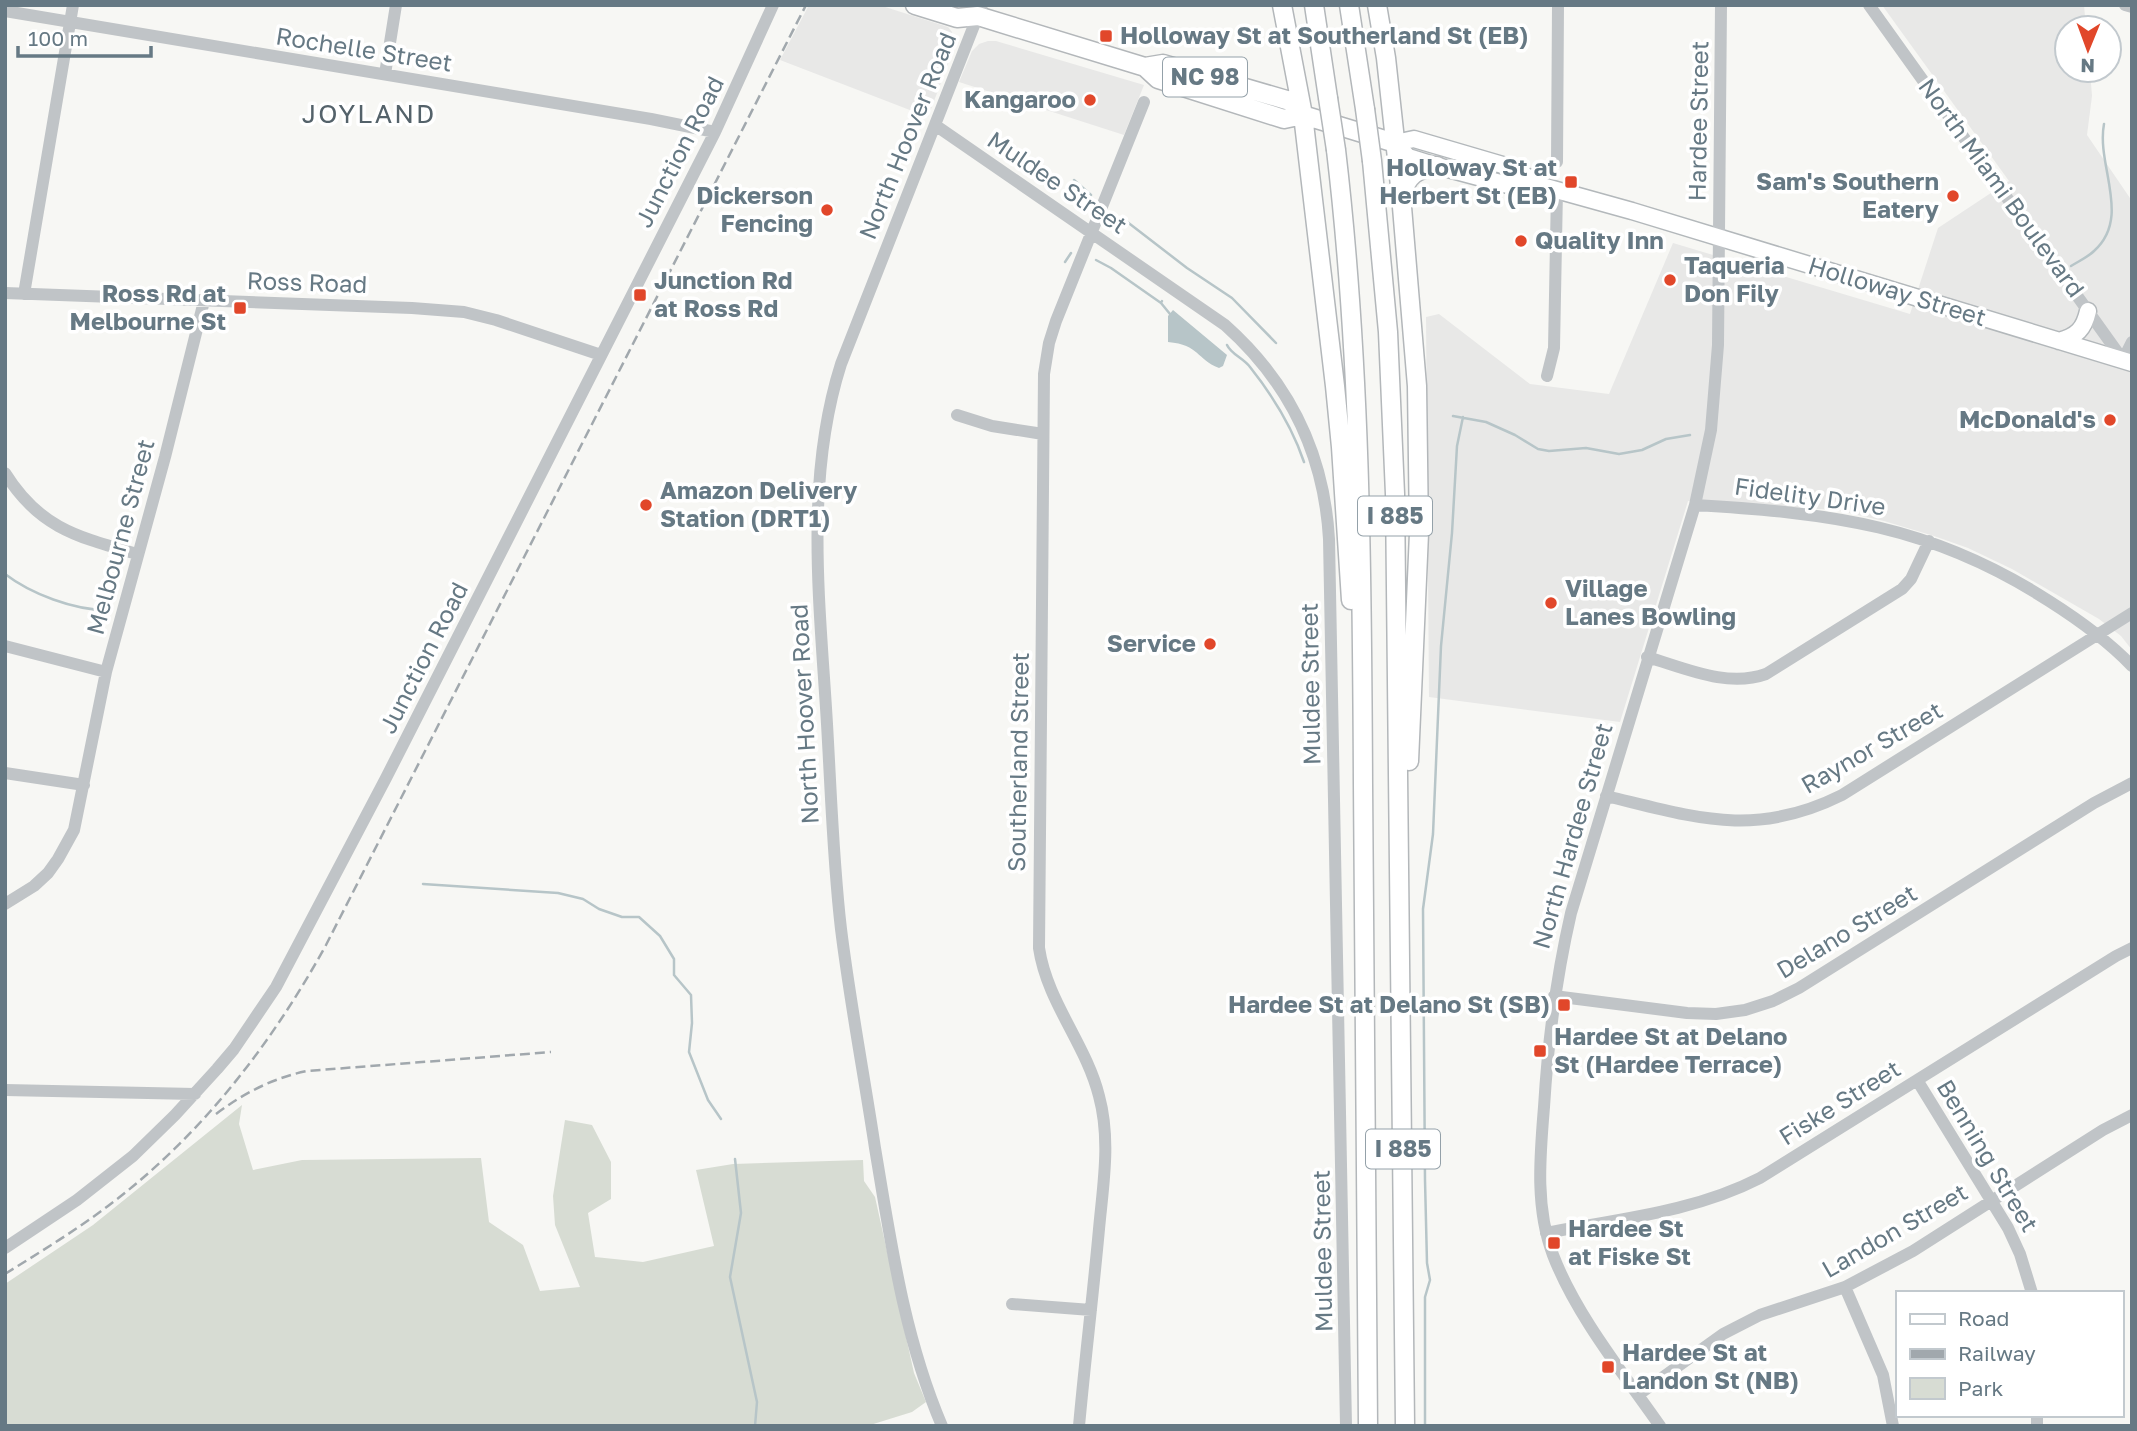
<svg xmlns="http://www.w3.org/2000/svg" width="2137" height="1431" viewBox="0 0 2137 1431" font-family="'Golos Text',sans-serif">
	<rect width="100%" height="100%" fill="#f7f7f4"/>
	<path fill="#e8e8e7" d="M809 5H879L948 27 952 32 954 48 928 117 780 60Z
		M1882 5H2084L2086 28H2067V70H2090L2092 96 2087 135 2132 201V650L2121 636 2099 619 2012 569 1968 548 1934 536 1884 521 1836 510 1688 501 1620 722 1429 697 1426 317 1439 314 1530 384 1609 394 1673 243 1910 314 1938 228 2009 181Z
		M988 41H996L1144 85 1124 135 959 82 972 51 979 44Z"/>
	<path fill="#d7dcd3" d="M242 1105 239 1124 253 1170 302 1160 481 1158 489 1222 523 1245 540 1291 580 1287 555 1225 553 1196 565 1120 592 1125 611 1162V1199L588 1213 595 1257 643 1262 714 1246 696 1170 733 1164 863 1160 864 1181 875 1197 914 1373 926 1402 912 1412 867 1426H5V1284L93 1225Z"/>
	<path fill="#b7c5c8" d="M1173 310 1227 355 1223 366 1219 368C1196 359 1200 345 1168 342V316Z"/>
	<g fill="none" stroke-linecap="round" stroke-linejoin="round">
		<path stroke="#b7c5c8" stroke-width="2.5" d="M1074 180 1091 195
			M1110 213 1126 221 1187 268 1232 298 1276 343
			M1096 260 1111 268 1161 303 1162 301
			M1065 262 1071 253
			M2071 266C2079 261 2088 257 2094 251 2132 217 2096 166 2104 124
			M1161 303 1170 314
			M1227 345C1231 354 1243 358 1250 367 1273 396 1292 426 1304 462
			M1453 416 1486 422 1515 435 1538 449 1549 451 1586 448 1619 454 1642 450 1666 439 1690 435
			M5 574C31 594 74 610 106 610
			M423 884 558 893 583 899 599 909 622 917H639L660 936 674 959V975L691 995 692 1023 689 1052 708 1100 721 1119
			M735 1159 741 1213 730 1277 757 1402 755 1426
			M1425 1426V1297L1430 1280 1427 1263 1425 1180 1423 909 1433 834 1441 646 1452 533 1457 446 1463 417"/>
		<g stroke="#b3b8bb" stroke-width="19">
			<path id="major" d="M1542 186 1513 168 1414 139 1395 143 1408 157 1437 166 1508 185 1542 186 1632 211 2132 363
				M2059 341C2077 336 2084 329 2088 311"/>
		</g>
		<g stroke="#b3b7ba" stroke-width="21">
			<path id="highway" d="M915 5 957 18 978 16 1145 67 1163 64 1290 101 1303 115 1395 143
				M1282 5 1303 115 1335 386 1341 447 1351 600
				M1314 5 1328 98
				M1349 5 1365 109
				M1377 5 1386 58 1401 195 1417 386 1419 533 1409 761
				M1145 67 1158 79 1284 119 1303 115
				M1336 150C1361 361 1362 572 1363 784 1365 998 1366 1212 1368 1426
				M1372 161 1388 332 1395 494 1405 1426
				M1401 195C1408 175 1416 169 1437 166"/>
		</g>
		<path stroke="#c0c4c7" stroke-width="12" d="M1869 5 2123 360 2132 342
			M2125 5 2132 7
			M5 11 651 119 715 132
			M385 74 396 5
			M935 125 1225 325C1289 382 1324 453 1329 539L1346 1426
			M1557 162 1558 5
			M5 293 412 308 464 312 496 320 601 355
			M24 294 73 5
			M1547 376 1554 348 1557 190
			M957 415 992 426 1043 434
			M5 473C39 528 78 537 137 554
			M1695 505C1830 513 1932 525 2049 601 2079 620 2107 640 2132 666
			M5 646 106 672
			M1647 657C1685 668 1727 688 1766 674L1902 589 1911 579 1929 541
			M5 773 84 785
			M1606 796C1694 817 1754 839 1842 795L2132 613
			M5 904 34 886 48 873 58 859 74 830 106 672 165 457 204 301
			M1554 996 1687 1013 1716 1014 1745 1010 1773 1001 1799 988 2094 803 2132 783
			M1917 1080 2008 1228 2020 1254 2032 1293
			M5 1090 195 1094
			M1546 1233C1619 1219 1694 1212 1760 1178L2116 956 2132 948
			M5 1248 77 1200 133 1156 175 1115 217 1069 234 1049 276 987 386 778 715 132 773 5
			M1845 1287 1883 1375 1893 1426
			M1012 1304 1091 1310
			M1638 1395 1723 1334 1760 1315 1845 1287 1913 1251 2103 1130 2132 1115
			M942 1426C904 1337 891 1243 875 1148 864 1075 850 1002 841 929 833 861 831 792 827 724 820 605 804 480 841 364L982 5
			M1079 1426C1085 1360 1093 1295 1099 1229 1103 1185 1111 1140 1099 1096 1086 1044 1047 1002 1039 948L1044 374 1049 343 1056 321 1144 102
			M1660 1426C1623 1373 1576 1315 1553 1255 1535 1208 1540 1156 1544 1107 1548 1041 1556 978 1571 913L1695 505 1711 430 1718 345 1721 5
			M2037 1426V1415"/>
		<use href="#major" stroke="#fff" stroke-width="16"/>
		<use href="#highway" stroke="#fff" stroke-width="18"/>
		<path stroke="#a1a8ad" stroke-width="2.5" stroke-dasharray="10 5" stroke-linecap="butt" d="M216 1114C244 1093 273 1078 307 1071L551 1052
			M5 1274C40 1252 75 1231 108 1206 200 1137 271 1045 326 945L806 5"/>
		<g stroke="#b3b7ba" stroke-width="21" stroke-linecap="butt">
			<path id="highway-bridge" d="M1328 98 1336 150
				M1365 109 1372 161"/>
		</g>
		<use href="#highway-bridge" stroke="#fff" stroke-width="18"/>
	</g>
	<g fill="#e1472a" stroke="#fff" stroke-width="2.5">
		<rect x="1099" y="29" width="14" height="14" rx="3.5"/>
		<circle cx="1090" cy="100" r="7"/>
		<rect x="1564" y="175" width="14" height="14" rx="3.5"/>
		<circle cx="1953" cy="196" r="7"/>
		<circle cx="827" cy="210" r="7"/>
		<circle cx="1521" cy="241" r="7"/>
		<circle cx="1670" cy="280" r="7"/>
		<rect x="633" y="288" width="14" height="14" rx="3.5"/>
		<rect x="233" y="301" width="14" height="14" rx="3.5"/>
		<circle cx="2110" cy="420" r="7"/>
		<circle cx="646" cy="505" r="7"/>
		<circle cx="1551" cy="603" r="7"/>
		<circle cx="1210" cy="644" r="7"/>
		<rect x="1557" y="998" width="14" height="14" rx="3.5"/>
		<rect x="1533" y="1044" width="14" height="14" rx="3.5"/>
		<rect x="1547" y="1236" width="14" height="14" rx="3.5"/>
		<rect x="1601" y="1360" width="14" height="14" rx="3.5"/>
	</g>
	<g text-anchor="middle" stroke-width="7" stroke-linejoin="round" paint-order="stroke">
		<g fill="#fff" stroke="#94a1a9" stroke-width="2">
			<rect x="1163" y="57.5" width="84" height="39" rx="5"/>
			<rect x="1358" y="496.5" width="74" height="39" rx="5"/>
			<rect x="1366" y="1129.5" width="74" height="39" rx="5"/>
		</g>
		<g font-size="23" font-weight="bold" fill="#667984">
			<text x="1205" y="85">NC 98</text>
			<text x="1395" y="524">I 885</text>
			<text x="1403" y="1157">I 885</text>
		</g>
		<g font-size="24" font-weight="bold" fill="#667984" stroke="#fff" text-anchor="start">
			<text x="1120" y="44">Holloway St at Southerland St (EB)</text>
			<text x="1076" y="108" text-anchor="end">Kangaroo</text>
			<text x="1557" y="176" text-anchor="end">Holloway St at<tspan x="1557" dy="28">Herbert St (EB)</tspan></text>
			<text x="1939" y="190" text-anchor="end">Sam's Southern<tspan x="1939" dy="28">Eatery</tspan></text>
			<text x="813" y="204" text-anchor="end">Dickerson<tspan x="813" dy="28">Fencing</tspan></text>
			<text x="1535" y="249">Quality Inn</text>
			<text x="1684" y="274">Taqueria<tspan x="1684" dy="28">Don Fily</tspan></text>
			<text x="654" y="289">Junction Rd<tspan x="654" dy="28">at Ross Rd</tspan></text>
			<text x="226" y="302" text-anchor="end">Ross Rd at<tspan x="226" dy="28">Melbourne St</tspan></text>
			<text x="2096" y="428" text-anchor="end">McDonald's</text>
			<text x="660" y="499">Amazon Delivery<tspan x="660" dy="28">Station (DRT1)</tspan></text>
			<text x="1565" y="597">Village<tspan x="1565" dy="28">Lanes Bowling</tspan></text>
			<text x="1196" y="652" text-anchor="end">Service</text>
			<text x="1550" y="1013" text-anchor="end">Hardee St at Delano St (SB)</text>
			<text x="1554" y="1045">Hardee St at Delano<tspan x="1554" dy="28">St (Hardee Terrace)</tspan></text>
			<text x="1568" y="1237">Hardee St<tspan x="1568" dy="28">at Fiske St</tspan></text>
			<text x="1622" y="1361">Hardee St at<tspan x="1622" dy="28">Landon St (NB)</tspan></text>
		</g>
		<g font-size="24" fill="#667984" stroke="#fff">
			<text transform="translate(364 50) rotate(9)" y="8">Rochelle Street</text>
			<text transform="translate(1699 121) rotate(-89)" y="8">Hardee Street</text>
			<text transform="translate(908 136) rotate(-68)" y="8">North Hoover Road</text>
			<text transform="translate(680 152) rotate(-63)" y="8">Junction Road</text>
			<text transform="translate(1057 183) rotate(34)" y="8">Muldee Street</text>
			<text transform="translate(2001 188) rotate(54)" y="8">North Miami Boulevard</text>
			<text transform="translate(307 283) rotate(2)" y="8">Ross Road</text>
			<text transform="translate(1897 292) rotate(17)" y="8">Holloway Street</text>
			<text transform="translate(1810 497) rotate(8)" y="8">Fidelity Drive</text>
			<text transform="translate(121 537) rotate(-75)" y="8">Melbourne Street</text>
			<text transform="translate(424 658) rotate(-63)" y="8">Junction Road</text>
			<text transform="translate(1311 684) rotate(-91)" y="8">Muldee Street</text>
			<text transform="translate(805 714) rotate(-93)" y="8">North Hoover Road</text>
			<text transform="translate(1872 748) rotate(-30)" y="8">Raynor Street</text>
			<text transform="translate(1019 762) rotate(-89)" y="8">Southerland Street</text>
			<text transform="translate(1573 836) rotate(-74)" y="8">North Hardee Street</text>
			<text transform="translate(1847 932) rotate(-31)" y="8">Delano Street</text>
			<text transform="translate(1840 1103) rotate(-32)" y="8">Fiske Street</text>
			<text transform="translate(1987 1156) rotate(59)" y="8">Benning Street</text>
			<text transform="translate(1895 1231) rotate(-30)" y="8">Landon Street</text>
			<text transform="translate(1323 1251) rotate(-91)" y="8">Muldee Street</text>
		</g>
		<g font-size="26" letter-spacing="2" fill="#54626a" stroke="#fff">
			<text x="369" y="123">JOYLAND</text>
		</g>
	</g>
	<rect width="2137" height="1431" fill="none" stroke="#667984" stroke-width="14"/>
	<rect x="1896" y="1291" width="228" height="126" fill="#ffffff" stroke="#c2c9ce" stroke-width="2"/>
	<rect x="1910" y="1314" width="35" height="10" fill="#ffffff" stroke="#c2c9ce" stroke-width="2"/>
	<text x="1958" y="1326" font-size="21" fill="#667984">Road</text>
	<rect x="1910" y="1349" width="35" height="10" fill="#a1a8ad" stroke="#c2c9ce" stroke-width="2"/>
	<text x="1958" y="1361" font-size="21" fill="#667984">Railway</text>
	<rect x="1910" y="1378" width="35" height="21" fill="#d7dcd3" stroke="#c2c9ce" stroke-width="2"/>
	<text x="1958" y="1396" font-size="21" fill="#667984">Park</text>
	<g transform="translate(2088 49) rotate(181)"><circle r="33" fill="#ffffff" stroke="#c2c9ce" stroke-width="2"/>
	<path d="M0-5L12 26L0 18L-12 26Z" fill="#e1472a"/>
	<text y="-10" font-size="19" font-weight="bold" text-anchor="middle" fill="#667984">N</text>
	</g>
	<path d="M18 46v10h133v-10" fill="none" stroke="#667984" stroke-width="3.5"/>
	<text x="28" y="46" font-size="21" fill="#667984" stroke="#ffffff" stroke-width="5" paint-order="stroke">100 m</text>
</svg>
